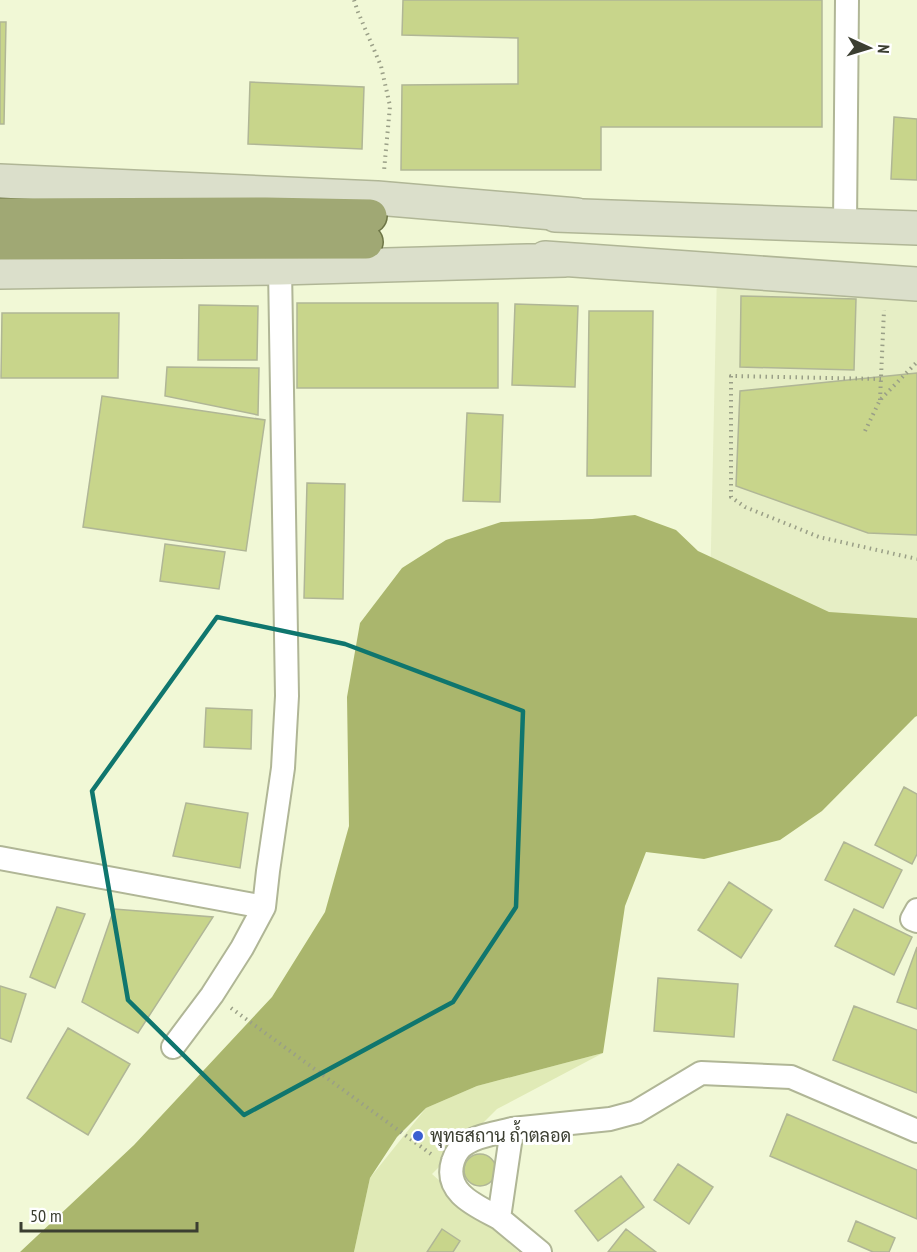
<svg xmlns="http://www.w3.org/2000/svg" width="917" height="1252" viewBox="0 0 917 1252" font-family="'PT Sans Narrow',Sarabun,sans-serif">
	<rect width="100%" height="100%" fill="#f1f8d6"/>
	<path fill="#e6eec5" d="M717 271 917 283V635L710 592Z"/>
	<path fill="#e0eab6" d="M603 1053 497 1109 432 1174 519 1252H354L370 1178 426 1108 477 1086Z"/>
	<path fill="#aab66d" d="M635 515 676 530 698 551 829 612 917 618V716L915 717 822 811 780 840 704 859 646 852 625 906 603 1053 477 1086 426 1108 397 1137 370 1178 354 1252H20L134 1145 272 997 325 912 349 826 347 697 360 623 402 568 446 540 501 522 592 519Z"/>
	<path fill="#c8d58b" stroke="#b0b696" stroke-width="1.5" d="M403 0H822V127H601V170H401L402 85 518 84V38L402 35Z
		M0 22H6L4 124H0Z
		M250 82 364 87 362 149 248 144Z
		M894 117 917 119V180L891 179Z
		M741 296 856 299 854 370 740 367Z
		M297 303H498V388H297Z
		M515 304 578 306 575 387 512 385Z
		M199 305 258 306 257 360H198Z
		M589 311H653L651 476H587Z
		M2 313H119L118 378H1Z
		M167 367 259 368 258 415 165 396Z
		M917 373V535L868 533 736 486 740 391Z
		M102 396 265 420 246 551 83 527Z
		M467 413 503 415 500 502 463 501Z
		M307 483 345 484 343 599 304 598Z
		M165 544 225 552 219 589 160 581Z
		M206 708 252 710 251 749 204 747Z
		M904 787 917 794V854L912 864 875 845Z
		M186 803 248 813 240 868 173 856Z
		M844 842 902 870 883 908 825 880Z
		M729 882 772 910 741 958 698 930Z
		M57 907 85 914 55 988 30 977Z
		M114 909 213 917 138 1033 82 1002Z
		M854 909 912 937 894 975 835 946Z
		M917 947V1009L897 1002Z
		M658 978 738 984 734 1037 654 1031Z
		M0 986 26 994 11 1042 0 1038Z
		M854 1006 917 1030V1093L833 1060Z
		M68 1028 130 1064 88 1135 27 1098Z
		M787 1114 917 1170V1219L770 1156Z
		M464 1170a16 16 0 1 1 32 0a16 16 0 1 1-32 0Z
		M678 1164 713 1187 689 1224 654 1200Z
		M621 1176 644 1207 598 1241 575 1211Z
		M856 1221 895 1238 889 1252H873L848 1241Z
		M442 1229 460 1241 453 1252H427Z
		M626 1229 656 1252H608Z"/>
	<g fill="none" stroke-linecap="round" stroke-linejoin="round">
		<g stroke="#b0b696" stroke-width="26">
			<path id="minor" d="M845 225 847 0
				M0 858 264 907
				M917 910 912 919 917 921
				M173 1047 212 995 242 948 264 907 268 871 283 768 287 696 280 268
				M499 1218C477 1206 443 1193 453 1161 455 1154 460 1147 467 1143 479 1135 498 1133 512 1129
				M540 1252 499 1218 512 1129 610 1119 636 1112 701 1073 791 1077 917 1131"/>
		</g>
		<g stroke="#b0b696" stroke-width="36">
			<path id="secondary" d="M0 181 377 198 577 215
				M555 215 917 228
				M545 258 917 284
				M0 272 280 268 565 260"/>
		</g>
		<g stroke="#6d7546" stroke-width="36">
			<path id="trunk" d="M0 215 266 214 370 216
				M0 243 366 242"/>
		</g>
		<path stroke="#9a9f87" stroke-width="4" stroke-dasharray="1.5 4.5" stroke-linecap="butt" d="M354 0 358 12 381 66 390 106 384 171
			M881 379 731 376V497L745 507 819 537 917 559
			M880 400 884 310
			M865 431 880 400 917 362
			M231 1008 431 1154"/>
		<use href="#minor" stroke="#fff" stroke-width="22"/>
		<use href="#secondary" stroke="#dbdfcb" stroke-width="33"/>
		<use href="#trunk" stroke="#a0a874" stroke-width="33"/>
	</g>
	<path fill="none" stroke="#0f766e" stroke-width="4.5" stroke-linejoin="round" d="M217 617 345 644 523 711 516 907 453 1002 244 1115 128 1000 92 791Z"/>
	<circle fill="#3b5fd1" stroke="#fff" stroke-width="2" cx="418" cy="1136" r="6"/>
	<g text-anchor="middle" stroke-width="6" stroke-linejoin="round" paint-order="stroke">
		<g font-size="18" fill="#3b3e31" stroke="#fff" text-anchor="start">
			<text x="430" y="1142">พุทธสถาน ถ้ำตลอด</text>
		</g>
	</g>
	<g transform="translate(869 48) rotate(94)" stroke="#ffffff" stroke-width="4.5" paint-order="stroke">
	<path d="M0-4.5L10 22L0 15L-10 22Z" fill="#3b3e31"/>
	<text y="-9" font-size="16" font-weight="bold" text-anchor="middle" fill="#3b3e31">N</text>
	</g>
	<path d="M21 1222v9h176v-9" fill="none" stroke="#3b3e31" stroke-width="3"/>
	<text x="30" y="1222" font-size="18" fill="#3b3e31" stroke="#ffffff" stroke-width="4.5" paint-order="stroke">50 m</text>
</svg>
